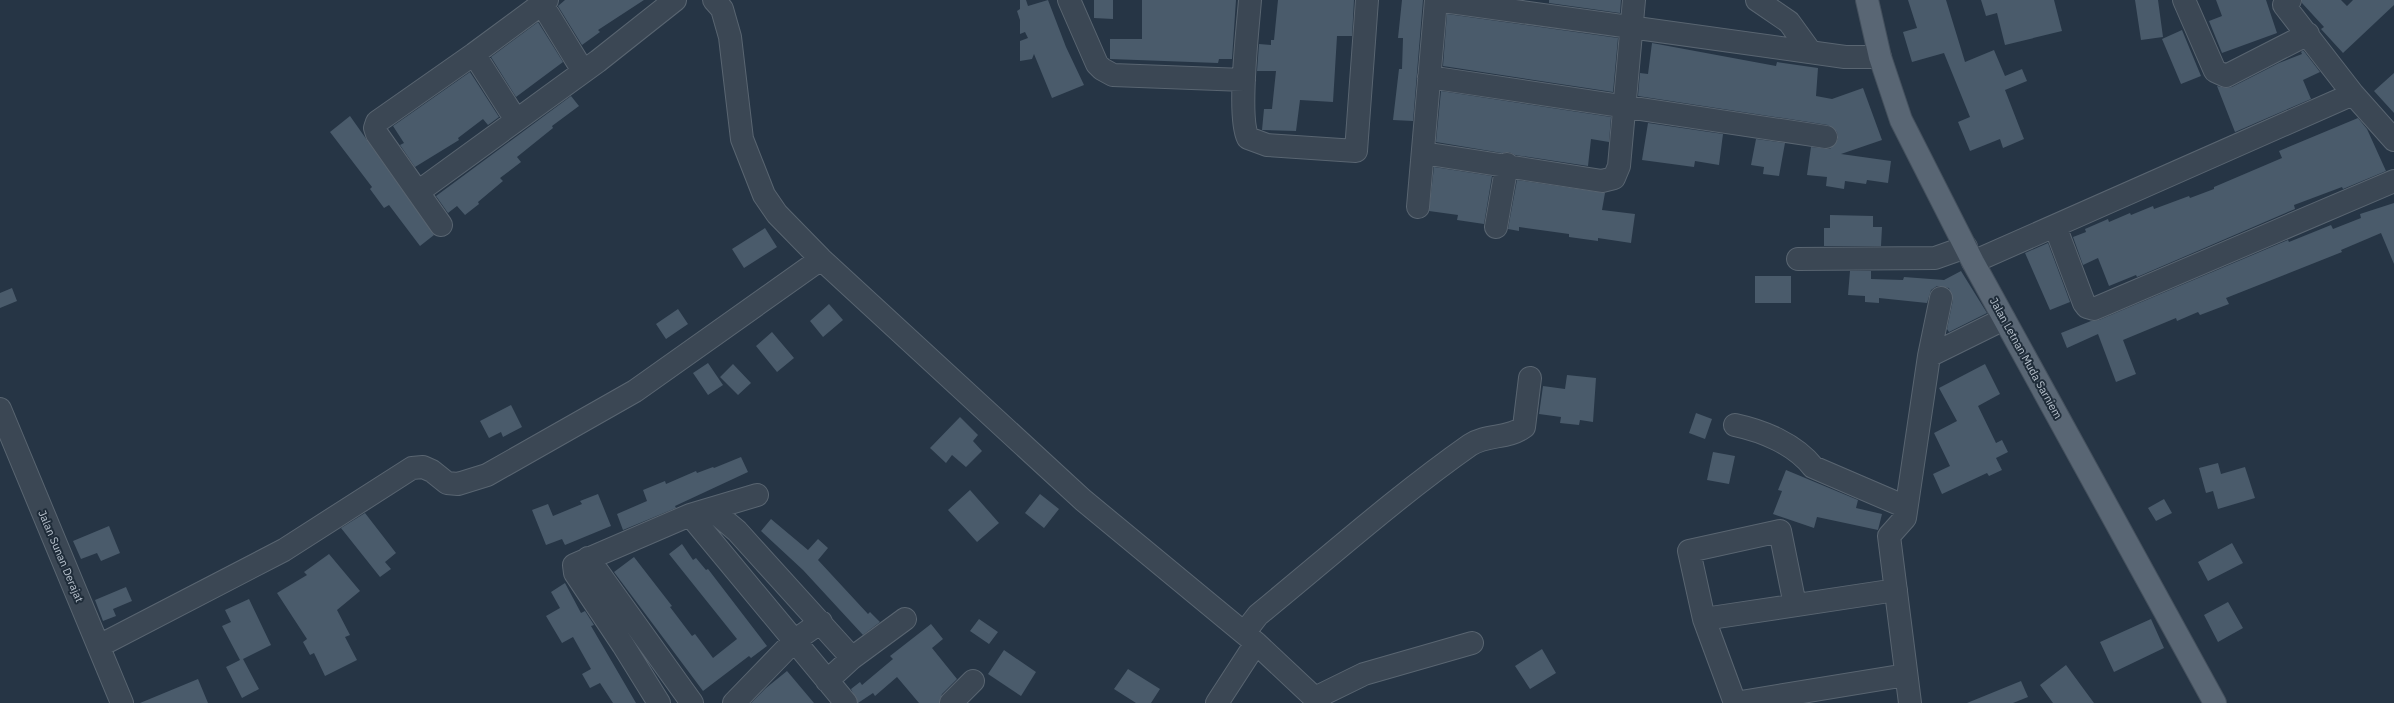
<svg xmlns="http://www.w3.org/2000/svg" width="2394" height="703" viewBox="0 0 2394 703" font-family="'IBM Plex Sans',sans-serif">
	<rect width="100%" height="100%" fill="#263545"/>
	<path fill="#4a5b6b" d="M565 0H644L598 30 600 32 582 45 558 6Z
		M1020 0H1026L1028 6 1048 0 1066 47 1084 85 1052 98 1034 54 1032 59 1020 61V41L1028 38 1025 32 1020 34V20L1017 11 1020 9Z
		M1094 0H1113V19L1094 18Z
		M1142 0H1236L1232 59H1219L1218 63 1110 59V39H1142Z
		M1278 0H1354L1352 36H1337L1333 102 1300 100 1296 131 1262 130 1264 109H1272L1276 71H1257L1259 44 1271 45V40H1274Z
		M1402 0H1423L1413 121 1393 120 1399 69H1402L1403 38H1398Z
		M1549 0H1621L1620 13 1549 3Z
		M1908 0H1946L1965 62 1994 50 2005 76 2022 69 2027 81 2005 90 2024 139 2003 148 2000 139 1970 151 1958 122 1970 117 1944 53 1912 62 1903 32 1917 28Z
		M1981 0H2054L2062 31 2005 45 1997 13 1986 16Z
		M2135 0H2158L2163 37 2141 40Z
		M2216 0H2266L2277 33 2222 53 2209 21 2222 16Z
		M2302 0H2341L2347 6 2353 0H2394V5L2343 53 2321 29 2324 27 2302 3Z
		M1447 14 1618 38 1613 92 1443 66Z
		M538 22 563 62 516 97 491 57Z
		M2182 30 2201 76 2181 84 2162 39Z
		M1652 43 1776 66 1777 62 1818 68 1816 96 1832 99 1863 88 1882 140 1841 154 1891 161 1888 183 1867 180 1866 184 1845 181 1844 189 1826 186 1827 177 1807 175 1811 147 1830 149 1838 139 1837 132 1828 125 1638 96 1640 73 1648 74Z
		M2303 50 2320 72 2303 80 2311 99 2235 132 2217 86 2226 88 2232 87 2279 63 2302 54 2301 52Z
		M470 72 499 117 488 125 483 119 458 138 459 140 415 167 400 145 404 143 393 126Z
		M2394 73V113L2374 91Z
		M1441 91 1611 117 1609 142 1591 139 1588 166 1515 155 1509 152 1502 153 1436 142Z
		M571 96 579 106 552 126 553 128 517 157 521 162 500 178 503 181 478 202 479 204 465 215 457 206 448 213 436 196Z
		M350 116 434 235 420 246 389 205 384 208 370 189 372 187 330 132Z
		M2358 118 2367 129 2386 171 2343 189 2342 187 2294 205 2295 209 2137 277 2136 275 2109 286 2098 258 2083 265 2073 237 2086 232 2085 229 2108 219 2109 222 2130 213 2131 215 2153 206 2154 209 2189 196 2190 198 2214 189V187L2282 158 2279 151Z
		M1648 123 1723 134 1719 165 1695 161 1694 167 1642 160Z
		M1756 139 1785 143 1779 176 1763 174 1764 167 1751 165Z
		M1434 167 1492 176 1484 224 1457 220 1458 215 1429 211Z
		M1517 180 1605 193 1602 210 1635 214 1631 243 1598 238V241L1569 237V234L1519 227V231L1508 229Z
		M2394 203V264L2381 233 2341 250 2342 252 2226 298 2229 304 2200 315 2198 312 2177 321 2176 318 2123 340 2136 374 2116 382 2098 334 2067 348 2061 333 2091 321 2099 320 2288 240 2289 242 2331 225 2333 229 2361 218 2360 214Z
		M1830 215 1873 216V227H1882L1881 246H1824V228H1830Z
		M765 228 777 247 744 268 732 249Z
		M2048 243 2070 302 2050 310 2025 253Z
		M1850 271H1871V279L1903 280 1904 277 1944 280 1961 271 1987 313 1949 332 1947 329 1953 300 1949 288 1937 286 1931 290 1927 303 1879 298V303L1865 302V296L1848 295Z
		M1755 276H1791V303H1755Z
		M12 288 17 301 0 308V293Z
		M829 304 843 320 823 337 810 321Z
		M678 309 688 324 666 339 656 324Z
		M772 332 794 358 777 372 756 346Z
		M708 363 723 385 708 395 693 373Z
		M733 364 751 383 738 395 720 377Z
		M1985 364 2000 394 1978 406 1996 443 2002 440 2008 452 1996 458 2002 470 1989 476 1987 473 1942 494 1933 474 1950 466 1934 433 1957 421 1939 388Z
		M1567 375 1596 378 1593 422 1580 420 1579 425 1560 423 1561 417 1539 414 1543 386 1565 389Z
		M511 405 522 427 503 437 501 432 489 438 480 421Z
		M1696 413 1712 419 1705 439 1689 433Z
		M960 417 978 435 973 441 982 451 966 467 952 455 946 463 930 448Z
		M1713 452 1735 456 1729 484 1707 480Z
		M741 457 748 472 675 506 676 508 623 530 617 514 647 501 643 490 665 481 666 484 696 471 697 473 713 467 714 468Z
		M2218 463 2221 474 2245 467 2255 498 2218 509 2213 491 2206 493 2199 468Z
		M1786 470 1858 500 1856 508 1882 514 1878 530 1817 517 1814 528 1773 514 1782 491 1778 490Z
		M970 490 999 523 977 542 948 510Z
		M598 494 611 526 565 545 562 539 546 545 532 510 548 504 553 516 582 504 580 501Z
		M1040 494 1059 509 1044 528 1025 513Z
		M2164 499 2172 513 2156 521 2148 508Z
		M365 513 396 553 385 562 391 569 380 577 341 528Z
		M771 519 808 550 818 539 828 548 818 560 868 614 870 612 880 622 863 635 803 570 761 531Z
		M109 526 120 553 101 561 97 553 81 559 73 541Z
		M2232 543 2243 563 2208 581 2198 562Z
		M682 544 693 560 696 558 706 570 708 569 767 646 751 658 749 656 703 691 614 572 634 557 672 606 670 607 692 636 695 634 713 658 737 639 669 554Z
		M329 554 360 591 337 610 350 635 345 637 357 660 325 676 314 653 310 655 303 642 307 639 277 593 307 575 304 572Z
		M565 583 581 613 585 611 594 625 591 626 636 703H613L600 683 590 688 582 674 591 669 573 637 562 643 546 616 560 608 551 592Z
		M126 587 132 601 113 609 116 616 103 621 95 600Z
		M249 599 271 645 243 659 259 689 242 698 226 667 240 660 222 626 231 622 225 610Z
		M2228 602 2243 628 2218 642 2204 615Z
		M979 619 998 632 989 644 970 631Z
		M2151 619 2164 648 2114 672 2100 642Z
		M931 624 943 639 932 648 957 679 942 694 939 703H919L897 677 875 696 873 693 858 703 851 689 860 682 862 685 893 659 890 656Z
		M1542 649 1556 673 1530 689 1515 666Z
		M1004 650 1036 672 1021 696 988 674Z
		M2066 665 2094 703H2053L2040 685Z
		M1128 669 1160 689 1151 703H1136L1114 689Z
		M787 671 814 703H751L766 688Z
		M198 679 208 703H140Z
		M2021 681 2028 697 2013 703H1967Z"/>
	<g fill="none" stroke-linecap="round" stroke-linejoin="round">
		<g stroke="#596571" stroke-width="24">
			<path id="minor" d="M714 0 722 9 730 37 742 139 764 195 777 214 821 259 1083 500 1256 643 1320 703
				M1069 0 1097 64 1102 69 1113 75 1244 80
				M1250 0C1248 28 1237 116 1248 138L1267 145 1356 151 1367 0
				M1436 0 1845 57H1880
				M1757 0 1789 22 1810 51
				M2184 0 2215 71 2226 76 2308 34
				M2290 0 2284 5 2353 94 2394 140
				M542 4 583 71
				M474 54 516 120
				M1429 77 1826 137
				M1423 153 1602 181 1614 178 1619 166 1634 0
				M418 192 598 61 675 0
				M1418 207 1436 0
				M441 225 377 134 375 128 377 122 474 54 547 0
				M2055 226 2084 303 2087 307 2094 309 2394 181
				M1496 227 1507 164
				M1798 259 1935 258 1966 247
				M1973 262 2353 94
				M1929 356 2004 319
				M0 409 122 703
				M1735 425C1763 431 1795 444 1813 467L1906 507
				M711 509 737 531 852 658
				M690 515 846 703
				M588 558 692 703
				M1795 605 1780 531 1689 551 1704 619 1735 703 1906 675
				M1704 619 1896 590
				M1244 633 1258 615C1328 558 1396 497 1470 445 1487 434 1508 439 1524 427L1530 378
				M99 646 284 550 412 468 423 467 432 471 447 483 458 484 487 475 635 391 821 259
				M827 681 852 658 905 619
				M1315 698 1364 674 1472 643
				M659 703 623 645 575 573 574 565 690 515 757 495
				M734 703 794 641 821 622
				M951 703 973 681
				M1217 703 1256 643
				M1910 703 1889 536 1905 518 1929 356 1941 298"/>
		</g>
		<g stroke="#44505d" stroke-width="24">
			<path id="major" d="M1867 0 1880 57 1901 120 1973 262 2215 703"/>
		</g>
		<use href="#minor" stroke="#3b4754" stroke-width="22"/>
		<use href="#major" stroke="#596674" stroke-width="22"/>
	</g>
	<g text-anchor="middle" stroke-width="4" stroke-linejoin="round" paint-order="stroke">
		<g font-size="11" fill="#b8c2cd" stroke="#1f2c39">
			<text transform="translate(2026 358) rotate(61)" y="4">Jalan Letnan Muda Sarniem</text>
			<text transform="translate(61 556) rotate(67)" y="4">Jalan Sunan Derajat</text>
		</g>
	</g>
</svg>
